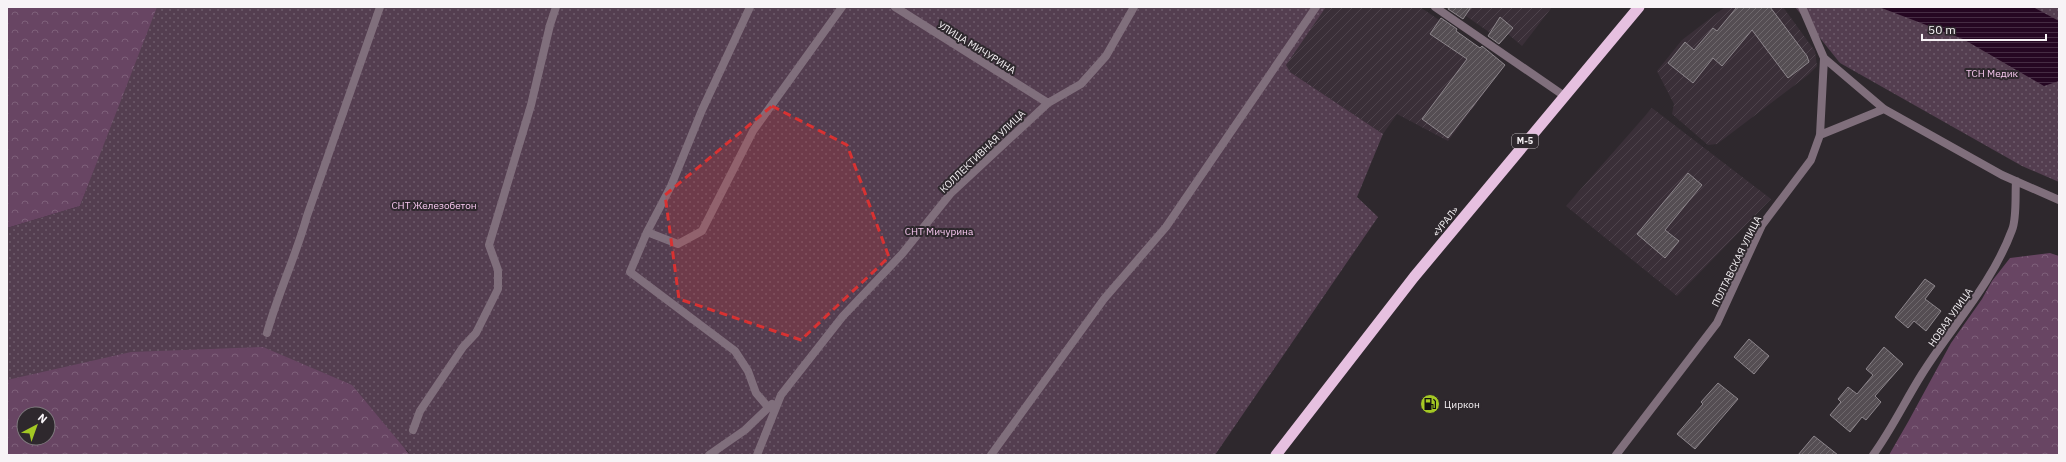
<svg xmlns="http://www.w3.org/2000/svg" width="2066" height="462" viewBox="0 0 2066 462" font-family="'IBM Plex Sans',sans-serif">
	<defs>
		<pattern id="industrial-furrows" width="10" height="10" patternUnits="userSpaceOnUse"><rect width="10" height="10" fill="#3a2f38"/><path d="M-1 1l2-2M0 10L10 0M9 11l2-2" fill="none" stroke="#4e434c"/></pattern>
		<pattern id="grass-dots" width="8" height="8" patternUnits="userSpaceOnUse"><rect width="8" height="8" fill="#543e50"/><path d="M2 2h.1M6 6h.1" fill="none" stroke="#6d5a6a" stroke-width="1.8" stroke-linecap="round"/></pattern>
		<pattern id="forest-crowns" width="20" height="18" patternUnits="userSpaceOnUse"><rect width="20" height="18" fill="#684563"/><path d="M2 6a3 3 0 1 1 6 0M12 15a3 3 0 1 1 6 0" fill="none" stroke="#7e607a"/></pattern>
		<pattern id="water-rules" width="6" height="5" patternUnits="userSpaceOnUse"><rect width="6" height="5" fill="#250722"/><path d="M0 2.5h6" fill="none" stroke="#452c43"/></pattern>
		<pattern id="building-hatch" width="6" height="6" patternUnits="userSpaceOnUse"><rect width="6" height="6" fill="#554e53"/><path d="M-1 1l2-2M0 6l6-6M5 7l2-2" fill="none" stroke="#6e686c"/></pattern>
	</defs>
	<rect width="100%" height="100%" fill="#2e282d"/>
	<path fill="url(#industrial-furrows)" d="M1326 7H1420L1505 65 1448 141 1397 114 1383 134 1290 72 1285 65Z
		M1453 7H1552L1522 46 1508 34 1502 41Z
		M1725 7H1783L1815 51 1817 66 1808 75 1717 144 1708 145 1672 114 1674 104 1657 71 1682 40Z
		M1652 108 1771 199 1677 296 1566 206Z"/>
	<path fill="url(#grass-dots)" d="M155 7H1326L1286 65 1290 72 1383 134 1357 197 1378 217 1215 455H410L407 450 7 380V228L80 206Z
		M1795 7H2059V182L2022 166 1840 63Z"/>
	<path fill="url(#forest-crowns)" fill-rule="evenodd" d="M7 7H157L80 206 7 228Z
		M2050 253 2059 256V455H1889L1908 422 1951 343 1982 299 1992 281 2010 258Z
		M263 347 352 385 410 455H7V380L131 352ZM24 414H48V438H24Z"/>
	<path fill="url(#water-rules)" d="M1879 7H2033L2059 21V81L2044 86 1963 39Z"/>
	<path fill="url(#building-hatch)" stroke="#8d868c" d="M1449 7H1471L1463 19 1448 9Z
		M1737 7H1770L1807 56 1809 62 1788 78 1752 30 1722 66 1713 58 1693 83 1668 63 1685 42 1694 50 1713 28 1717 31Z
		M1500 17 1513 28 1499 44 1488 36Z
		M1441 18 1457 29 1456 31 1480 48 1482 46 1505 65 1448 138 1422 119 1467 59 1430 34Z
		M1688 173 1702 185 1665 230 1679 241 1665 258 1637 234Z
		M1925 279 1935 286 1925 299 1941 311 1926 331 1914 321 1908 328 1895 317Z
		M1749 339 1769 356 1754 374 1734 357Z
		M1884 347 1903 364 1875 396 1881 402 1866 420 1862 417 1850 432 1830 415 1841 402 1838 399 1848 387 1857 394 1873 375 1866 369Z
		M1718 383 1738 399 1695 449 1677 434 1703 404 1701 402Z
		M1814 436 1838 455H1798Z"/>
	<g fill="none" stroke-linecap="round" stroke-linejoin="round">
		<path stroke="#806f7c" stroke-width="8" d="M895 7 1048 103
			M1435 7 1563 95
			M1802 7 1824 58 1884 109 2002 175 2059 200
			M1820 135 1884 109
			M647 232 671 186 702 110 750 7
			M267 333C278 293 296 256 307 216L380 7
			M768 407 756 393 748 371 735 351 630 272 647 232 678 244 702 231 753 131 842 7
			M413 430 420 411 463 347 476 333 498 289V270L489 245 531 105 550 25 556 7
			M709 455 745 430 772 404
			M757 455 781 395 843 316 902 254 951 193 1048 103 1081 84 1106 56 1134 7
			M991 455 1104 299 1166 227 1316 7
			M1616 455 1717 323 1762 225 1811 160 1820 135 1824 58
			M1873 455C1892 429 1905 401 1922 374 1952 326 1992 284 2012 230 2017 218 2015 194 2016 181"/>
		<path stroke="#e6c0e0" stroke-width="11" d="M1276 455 1414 277 1639 7"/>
	</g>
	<path fill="#d83232" fill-opacity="0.2" stroke="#d83232" stroke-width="3" stroke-dasharray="8 5" stroke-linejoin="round" d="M772 106 847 145 889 257 801 340 679 299 665 195Z"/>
	<defs>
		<g id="fuel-disc" transform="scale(1)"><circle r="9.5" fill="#a4c824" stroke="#2e282d"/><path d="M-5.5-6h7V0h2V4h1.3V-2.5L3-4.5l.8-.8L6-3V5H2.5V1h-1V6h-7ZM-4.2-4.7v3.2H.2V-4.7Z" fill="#111"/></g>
	</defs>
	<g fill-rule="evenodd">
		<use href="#fuel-disc" x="1430" y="404"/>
	</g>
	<g text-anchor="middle" stroke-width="4" stroke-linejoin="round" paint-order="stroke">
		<rect fill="#2e282d" stroke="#bbb6ba" stroke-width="1" x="1512" y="134" width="26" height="14" rx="3"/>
		<g font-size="9" font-weight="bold" fill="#f7f3f6">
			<text x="1525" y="144">М-5</text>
		</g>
		<g font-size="10" fill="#f7f3f6" stroke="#2e282d">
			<text transform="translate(977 47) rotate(32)" y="4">УЛИЦА МИЧУРИНА</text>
			<text transform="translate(982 151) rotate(-44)" y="4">КОЛЛЕКТИВНАЯ УЛИЦА</text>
			<text transform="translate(1445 221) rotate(-51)" y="4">«УРАЛ»</text>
			<text transform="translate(1736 261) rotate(-64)" y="4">ПОЛТАВСКАЯ УЛИЦА</text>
			<text transform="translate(1950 317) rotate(-55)" y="4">НОВАЯ УЛИЦА</text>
		</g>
		<g font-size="10" fill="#f8c8f0" stroke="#2e282d">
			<text x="1992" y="77">ТСН Медик</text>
			<text x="434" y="209">СНТ Железобетон</text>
			<text x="939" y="235">СНТ Мичурина</text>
		</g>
		<g font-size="10" fill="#f7f3f6" stroke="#2e282d" text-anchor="start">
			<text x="1444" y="408">Циркон</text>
		</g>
	</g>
	<rect width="2066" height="462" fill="none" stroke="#f7f3f6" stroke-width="16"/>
	<g transform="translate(36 426) rotate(41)"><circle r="19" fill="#2e282d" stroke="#7e797d"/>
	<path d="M0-3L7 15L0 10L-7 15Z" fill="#a4c824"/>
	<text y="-6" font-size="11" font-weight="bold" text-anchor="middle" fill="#f7f3f6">N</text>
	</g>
	<path d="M1922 34v6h124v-6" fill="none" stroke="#f7f3f6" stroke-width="2"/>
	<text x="1928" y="34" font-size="12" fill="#f7f3f6" stroke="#2e282d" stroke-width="3" paint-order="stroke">50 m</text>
</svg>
